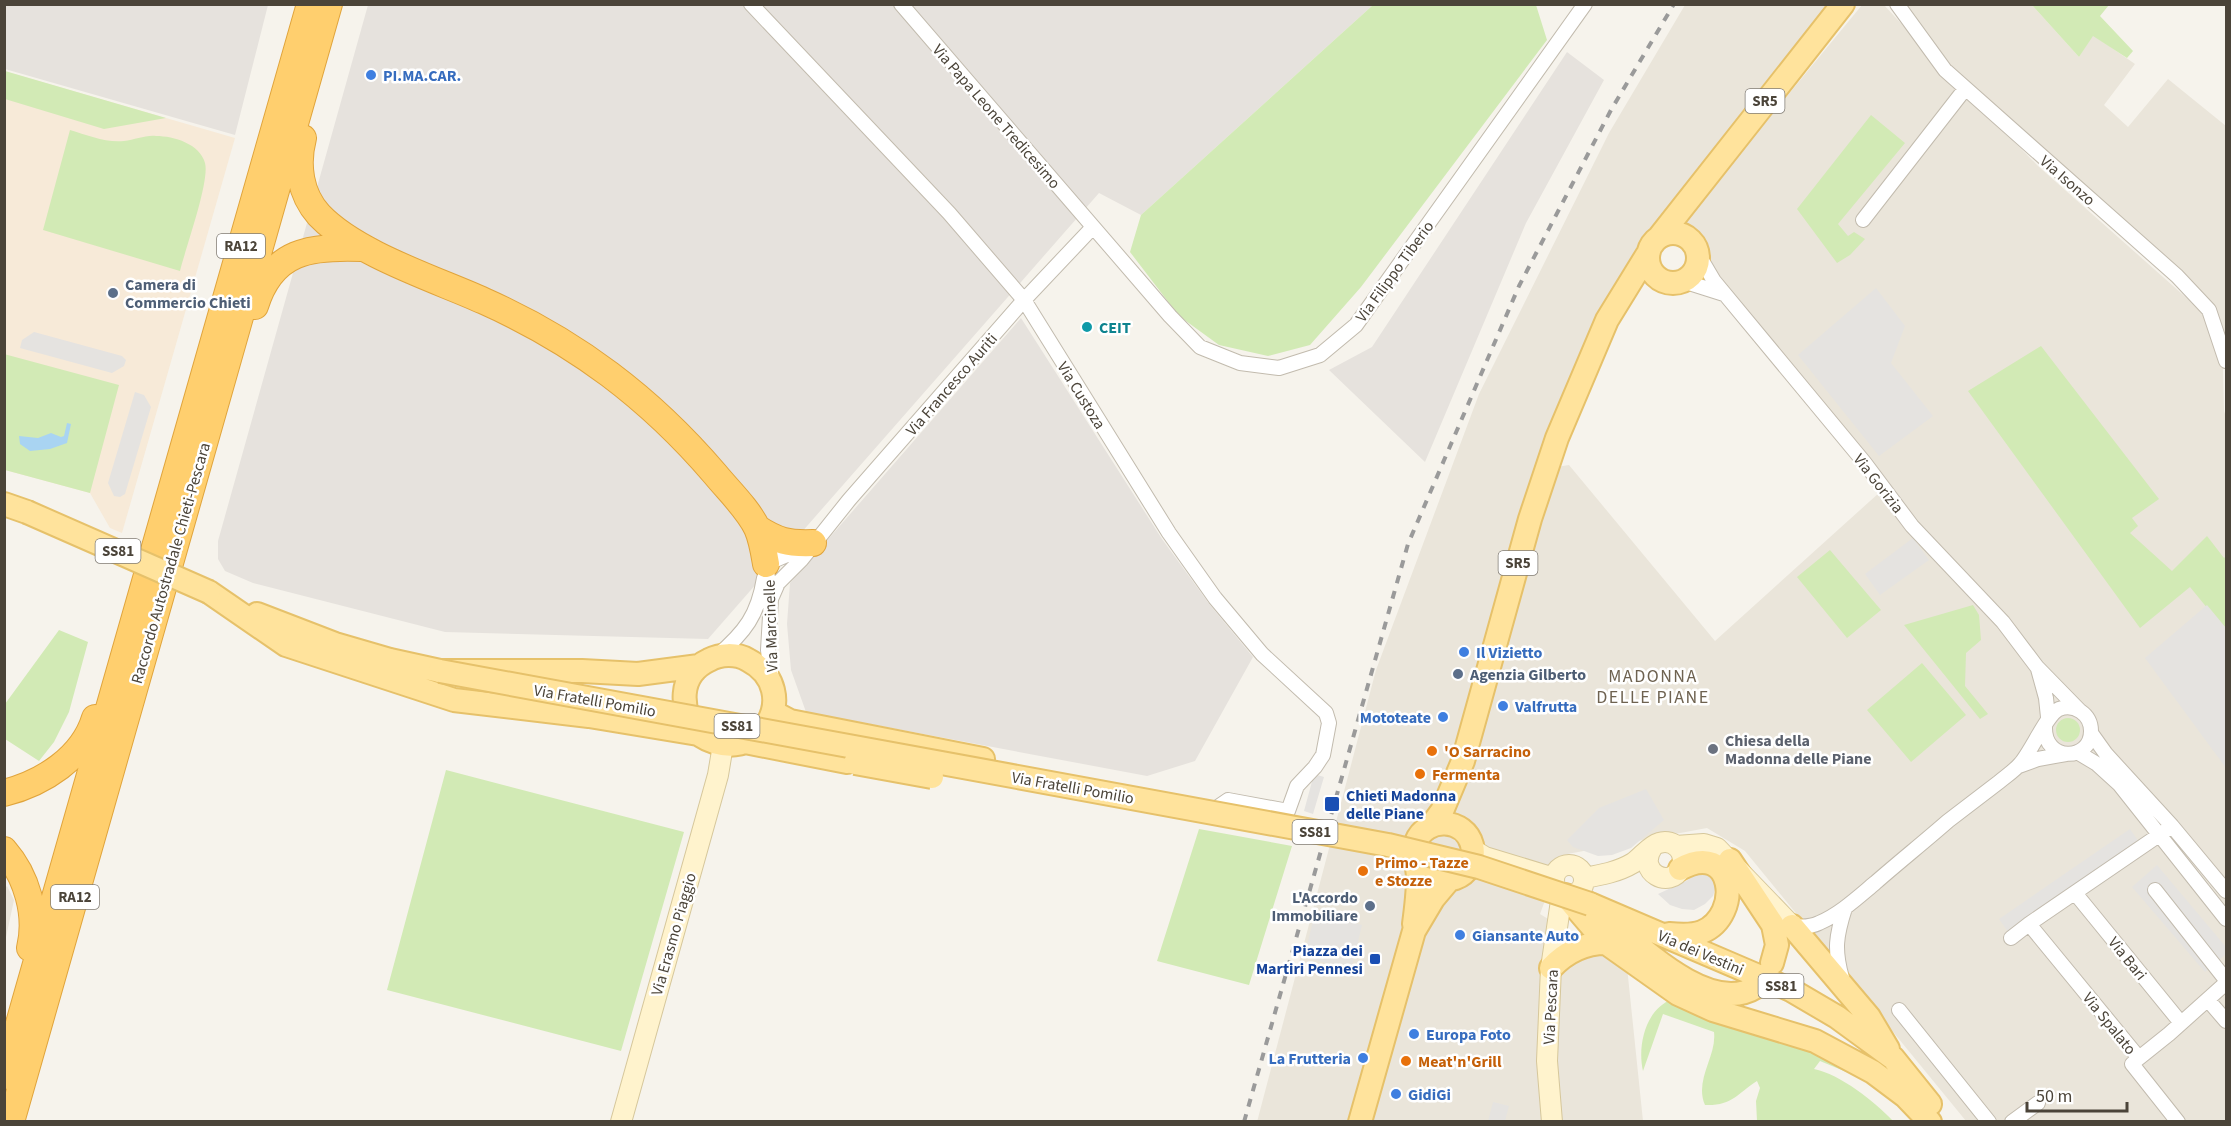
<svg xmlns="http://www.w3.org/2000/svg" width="2231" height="1126" viewBox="0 0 2231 1126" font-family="'Source Sans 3',sans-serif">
	<rect width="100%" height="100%" fill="#f6f3ec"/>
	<path fill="#eae5da" d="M1685 5H1830L1677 199 1625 277 1538 470 1569 465 1715 641 1880 492 1679 227 1862 5H1884L1944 70 2038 166 2199 309 2210 323 2223 368 2224 411 2226 417V1121H1966L1745 851 1707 828 1562 855 1540 914 1627 967 1643 1121 1257 1122 1376 670 1479 394 1609 133Z
		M1904 5H2032L2079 57 2093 35 2135 64 2104 105 2128 127 2168 79 2226 126V338L2212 304 2155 249 1953 67Z
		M7 886 14 900 5 942 4 889Z"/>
	<path fill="#f7ead8" d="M4 71 235 138 122 533 110 528 90 493 5 470Z"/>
	<path fill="#e6e2dd" d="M4 5H268L235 135 5 69Z
		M368 5H1373L1141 215 1099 193 708 639 445 632 253 583 225 571 218 559V541Z
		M1567 52 1604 80 1526 223 1425 462 1329 370 1372 347Z
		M1021 318 1162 539 1210 605 1253 657 1195 761 1147 776 806 712 791 670 787 624 790 583Z"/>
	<path fill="#d2eab5" d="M1373 5H1536L1547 40 1361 287 1310 345 1268 356 1219 345 1179 316 1130 252 1141 215Z
		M2032 5H2109L2100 16 2133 51 2127 58 2093 36 2079 57Z
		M5 71 166 118 104 129 5 99Z
		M1871 115 1905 143 1838 224 1848 236 1854 232 1865 239 1850 255 1837 263 1797 209Z
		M70 130C87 135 106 143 124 141 135 140 145 135 156 136 174 136 200 144 205 163 210 181 185 250 180 271L43 230Z
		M2041 346 2159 499 2132 518 2138 526 2130 533 2172 571 2207 536 2224 558 2226 556V631L2190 587 2140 628 1968 391Z
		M4 354 119 385 90 493 5 470Z
		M1830 550 1881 610 1847 638 1797 577Z
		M1973 605 1979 615 1981 640 1966 653 1965 686 1988 714 1980 719 1904 625Z
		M59 630 88 642 69 712 54 742 39 761 5 739V704Z
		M1922 663 1966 715 1911 762 1867 710Z
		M2056 730a12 12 0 1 1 24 0a12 12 0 1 1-24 0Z
		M446 770 684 832 621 1051 387 990Z
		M1199 829 1292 846 1249 985 1157 961Z
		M1673 999 1765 1028 1863 1075 1856 1076 1820 1061 1814 1069C1840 1074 1875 1102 1893 1121H1757L1756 1101 1760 1088 1757 1081C1737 1094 1732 1106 1705 1105 1694 1080 1717 1056 1714 1032L1663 1014 1643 1071C1637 1045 1646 1008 1673 999Z"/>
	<path fill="#e5e3e0" d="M1876 288 1905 326 1891 363 1933 416 1879 456 1798 355Z
		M34 332 122 356 126 360 124 366 112 373 20 348 22 340Z
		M135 392 144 395 151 407 125 494 120 497 114 496 108 483Z
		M1913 538 1929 560 1880 595 1865 574Z
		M2207 605 2226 628V768L2145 658Z
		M1314 774 1324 777 1313 814 1304 811Z
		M1646 789 1664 820 1631 848 1612 855 1598 856 1573 847 1567 840 1599 808Z
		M2130 829 2139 842 2008 932 1999 919Z
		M2157 865 2226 947V954L2205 972 2132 887Z
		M1698 870 1713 877 1716 886 1713 896 1705 904 1694 910 1682 909 1670 905 1658 894 1688 880Z
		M1315 913 1362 925 1351 970 1304 957Z
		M1493 1102 1509 1106 1505 1121H1488Z"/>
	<path fill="#a9d4f2" d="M67 423 71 424 67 443 50 449 30 451 20 444 19 436 38 438 51 433 61 437 64 436Z"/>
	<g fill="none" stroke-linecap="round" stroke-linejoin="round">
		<g stroke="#c2bbae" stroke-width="16">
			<path id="street" d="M751 4 949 213 1024 300 1169 533 1215 598 1262 654 1326 713 1329 723 1323 755 1315 767 1297 786 1288 811 1228 800 1209 813
				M901 4 1170 316 1200 347 1240 363 1279 368 1320 355 1356 325 1585 4
				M1897 4 1945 70 2177 276 2209 310 2226 361
				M1863 220 1965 89
				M1698 254 1714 281 1864 462 1912 526 2003 622 2037 667 2080 711
				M1683 281 1724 294
				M766 564 771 599 768 650 772 681
				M766 564 803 548
				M771 599 778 583 802 559 849 500 1024 300 1093 227
				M717 656C745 632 758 615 764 578
				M2038 669 2046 698 2048 717
				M2091 733 2106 754 2172 826 2226 891
				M2077 752 2097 764 2119 784 2226 919
				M2019 766 2038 759 2066 754
				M2155 890 2226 980
				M2075 893 2181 1023
				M2029 924 2139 1058 2132 1064 2178 1122
				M1792 926C1801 927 1811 927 1819 923 1840 914 1857 898 1875 883 1899 862 1924 842 1948 821 1965 808 1982 795 1999 782 2006 776 2014 771 2020 764 2031 752 2047 714 2059 709 2074 703 2091 714 2091 731 2091 762 2044 762 2045 727
				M2011 938 2029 924 2165 831
				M1842 978C1834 950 1836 936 1845 908
				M2208 1000 2226 1021
				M1899 1010 1989 1122
				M2139 1058 2169 1034 2226 983
				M2012 1122 2038 1103"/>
		</g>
		<g stroke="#d6c79b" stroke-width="22">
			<path id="secondary" d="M1676 846 1704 844 1717 848 1792 926
				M1472 849 1485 857 1554 878
				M1554 880a15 15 0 1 1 30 0a15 15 0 1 1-30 0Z
				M1584 878C1601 875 1618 872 1633 863 1642 857 1649 846 1659 843 1674 838 1688 853 1681 868 1670 890 1636 872 1652 848
				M621 1122 718 775 723 745
				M1552 1122 1547 1061 1551 968 1562 894"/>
		</g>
		<g stroke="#e6c16a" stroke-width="26">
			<path id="primary" d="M1648 258a25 25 0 1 1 50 0a25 25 0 1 1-50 0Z
				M1660 236 1843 4
				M4 504 27 512
				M209 592 286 645 454 700 589 716 698 734C760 774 805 690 748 660 736 653 720 654 709 660 677 675 680 710 698 734
				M257 614 335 644 390 660 440 671H582L638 674 699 666
				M773 712 790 721 983 759
				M745 742 847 762
				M1431 826 1442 811 1463 761 1530 519 1557 438 1607 320 1647 255
				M1730 860 1773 925 1777 945 1772 963
				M1565 895 1606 943 1678 994 1713 1010 1815 1041 1873 1072 1905 1096 1930 1122
				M1590 904 1791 990 1837 1017 1893 1058 1930 1104
				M1607 919C1641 947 1710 1016 1756 987
				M1414 924C1416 909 1418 894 1418 878 1418 866 1412 854 1416 842 1426 816 1465 818 1472 845 1479 879 1438 893 1418 865
				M1792 926 1869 1017 1888 1049
				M1669 934C1680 935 1692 936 1702 932 1743 915 1734 839 1680 869
				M1551 968C1566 952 1584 943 1606 943
				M1360 1122 1414 931 1433 899 1449 880"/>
		</g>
		<g stroke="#e0a43c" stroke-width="28">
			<path id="highway" d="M303 138C296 165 300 194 319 215 356 254 435 279 484 301 576 342 650 398 715 474 729 491 748 509 757 528 762 539 764 552 766 564
				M255 306C272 250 311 246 362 248
				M757 528C777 541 788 544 813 543
				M4 793C43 783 83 758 95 718
				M4 850C27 876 38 915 30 948
				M4 1076 310 4
				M11 1122 329 4"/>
		</g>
		<use href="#street" stroke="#fff" stroke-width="14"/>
		<use href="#secondary" stroke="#fff3cd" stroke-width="20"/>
		<use href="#primary" stroke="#ffe39c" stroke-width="22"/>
		<use href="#highway" stroke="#ffcf6e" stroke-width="26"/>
		<path stroke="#9a9a9a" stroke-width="4" stroke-dasharray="8 8" stroke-linecap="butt" d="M1244 1122 1408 544 1519 286 1611 110 1674 4"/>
		<g stroke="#e6c16a" stroke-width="26" stroke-linecap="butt">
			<path id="primary-bridge" d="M27 512 209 592
				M440 671 1388 845 1479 867 1590 904
				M855 763 932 777"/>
		</g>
		<use href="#primary-bridge" stroke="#ffe39c" stroke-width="22"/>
	</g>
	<g fill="#3f7fe0" stroke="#fff" stroke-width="2">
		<circle cx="371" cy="75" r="6"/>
		<circle cx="1464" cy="652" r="6"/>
		<circle cx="1503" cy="706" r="6"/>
		<circle cx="1443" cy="717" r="6"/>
		<circle cx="1460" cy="935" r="6"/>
		<circle cx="1414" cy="1034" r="6"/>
		<circle cx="1363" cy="1058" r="6"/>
		<circle cx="1396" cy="1094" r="6"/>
	</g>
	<g fill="#5c6f8a" stroke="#fff" stroke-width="2">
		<circle cx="113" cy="293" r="6"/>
		<circle cx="1458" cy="674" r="6"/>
		<circle cx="1370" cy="906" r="6"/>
	</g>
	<circle fill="#0f9aa8" stroke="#fff" stroke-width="2" cx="1087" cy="327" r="6"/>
	<circle fill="#6b7280" stroke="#fff" stroke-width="2" cx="1713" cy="749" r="6"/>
	<g fill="#e8710a" stroke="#fff" stroke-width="2">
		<circle cx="1432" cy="751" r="6"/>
		<circle cx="1420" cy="774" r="6"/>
		<circle cx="1363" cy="871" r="6"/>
		<circle cx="1406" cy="1061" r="6"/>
	</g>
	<g fill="#1a4fb4" stroke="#fff" stroke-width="2">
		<rect x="1324" y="796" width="16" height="16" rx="3"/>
		<rect x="1369" y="953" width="12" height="12" rx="3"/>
	</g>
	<g text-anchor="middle" stroke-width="5" stroke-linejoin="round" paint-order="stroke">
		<g fill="#fff" stroke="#817c74" stroke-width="1.5">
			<rect x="1745.5" y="89" width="39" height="24" rx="4.5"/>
			<rect x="217" y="234" width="48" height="24" rx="4.5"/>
			<rect x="95.5" y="539" width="45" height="24" rx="4.5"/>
			<rect x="1498.5" y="551" width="39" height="24" rx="4.5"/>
			<rect x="714.5" y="714" width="45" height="24" rx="4.5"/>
			<rect x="1292.5" y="820" width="45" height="24" rx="4.5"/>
			<rect x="51" y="885" width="48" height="24" rx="4.5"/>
			<rect x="1758.5" y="974" width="45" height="24" rx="4.5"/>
		</g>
		<g font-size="15" font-weight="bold" fill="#4b4439">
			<text x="1765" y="106">SR5</text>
			<text x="241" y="251">RA12</text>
			<text x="118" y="556">SS81</text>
			<text x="1518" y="568">SR5</text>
			<text x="737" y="731">SS81</text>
			<text x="1315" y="837">SS81</text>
			<text x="75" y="902">RA12</text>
			<text x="1781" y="991">SS81</text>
		</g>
		<g font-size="16" font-weight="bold" fill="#366cbe" stroke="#fff" text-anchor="start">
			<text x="383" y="81">PI.MA.CAR.</text>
			<text x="1476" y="658">Il Vizietto</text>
			<text x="1515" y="712">Valfrutta</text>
			<text x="1431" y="723" text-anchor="end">Mototeate</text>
			<text x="1472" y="941">Giansante Auto</text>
			<text x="1426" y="1040">Europa Foto</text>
			<text x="1351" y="1064" text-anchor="end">La Frutteria</text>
			<text x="1408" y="1100">GidiGi</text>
		</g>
		<g font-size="16" fill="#4b4439" stroke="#fff">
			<text transform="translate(997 116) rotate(49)" y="6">Via Papa Leone Tredicesimo</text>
			<text transform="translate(2068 180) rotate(41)" y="6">Via Isonzo</text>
			<text transform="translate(1394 271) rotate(-54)" y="6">Via Filippo Tiberio</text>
			<text transform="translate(951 384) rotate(-49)" y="6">Via Francesco Auriti</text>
			<text transform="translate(1082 395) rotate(58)" y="6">Via Custoza</text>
			<text transform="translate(1879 483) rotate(52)" y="6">Via Gorizia</text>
			<text transform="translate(170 563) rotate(-74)" y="6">Raccordo Autostradale Chieti-Pescara</text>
			<text transform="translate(770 626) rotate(-92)" y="6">Via Marcinelle</text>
			<text transform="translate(595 700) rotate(10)" y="6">Via Fratelli Pomilio</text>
			<text transform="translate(1073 787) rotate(10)" y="6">Via Fratelli Pomilio</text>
			<text transform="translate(673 934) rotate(-74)" y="6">Via Erasmo Piaggio</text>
			<text transform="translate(1701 952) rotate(23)" y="6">Via dei Vestini</text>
			<text transform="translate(2128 958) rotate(51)" y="6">Via Bari</text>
			<text transform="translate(1550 1007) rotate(-87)" y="6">Via Pescara</text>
			<text transform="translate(2110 1023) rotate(51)" y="6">Via Spalato</text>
		</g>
		<g font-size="16" font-weight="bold" fill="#4e5e75" stroke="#fff" text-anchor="start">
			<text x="125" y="290">Camera di<tspan x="125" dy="18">Commercio Chieti</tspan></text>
			<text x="1470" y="680">Agenzia Gilberto</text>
			<text x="1358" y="903" text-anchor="end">L'Accordo<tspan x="1358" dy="18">Immobiliare</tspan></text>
		</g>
		<g font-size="16" font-weight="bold" fill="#0d838f" stroke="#fff" text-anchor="start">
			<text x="1099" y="333">CEIT</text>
		</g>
		<g font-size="16" font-weight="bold" fill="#5b616d" stroke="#fff" text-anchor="start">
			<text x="1725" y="746">Chiesa della<tspan x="1725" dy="18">Madonna delle Piane</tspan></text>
		</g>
		<g font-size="16" font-weight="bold" fill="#c56008" stroke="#fff" text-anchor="start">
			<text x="1444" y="757">'O Sarracino</text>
			<text x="1432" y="780">Fermenta</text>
			<text x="1375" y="868">Primo - Tazze<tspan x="1375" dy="18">e Stozze</tspan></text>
			<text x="1418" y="1067">Meat'n'Grill</text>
		</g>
		<g font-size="16" font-weight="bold" fill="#164399" stroke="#fff" text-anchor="start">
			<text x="1346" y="801">Chieti Madonna<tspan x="1346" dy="18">delle Piane</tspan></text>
			<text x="1363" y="956" text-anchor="end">Piazza dei<tspan x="1363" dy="18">Martiri Pennesi</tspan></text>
		</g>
		<g font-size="18" letter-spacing="1.5" fill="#6e6250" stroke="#fff">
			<text x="1653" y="682">MADONNA<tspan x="1653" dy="21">DELLE PIANE</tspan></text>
		</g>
	</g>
	<rect width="2231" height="1126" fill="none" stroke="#4b4439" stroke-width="12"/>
	<path d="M2027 1102v9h100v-9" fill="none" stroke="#4b4439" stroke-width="3"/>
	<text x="2036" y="1102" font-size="18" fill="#4b4439" stroke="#ffffff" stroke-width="4.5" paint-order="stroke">50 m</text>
</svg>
